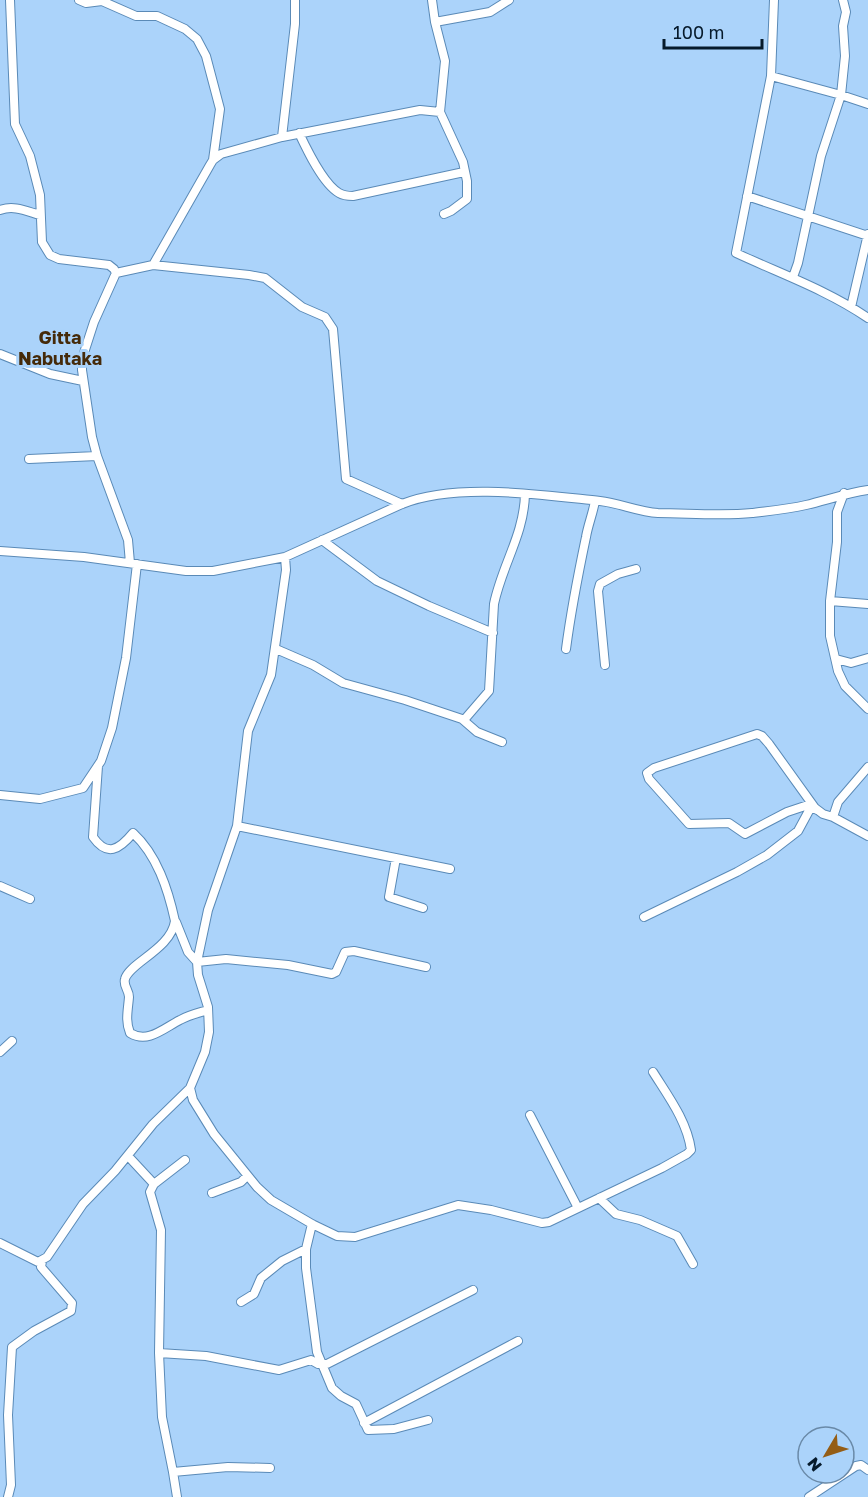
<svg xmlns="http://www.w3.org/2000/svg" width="868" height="1497" viewBox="0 0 868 1497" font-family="'Golos Text',sans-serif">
	<rect width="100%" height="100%" fill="#abd3fa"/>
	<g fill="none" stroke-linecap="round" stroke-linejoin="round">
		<g stroke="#5a8ab7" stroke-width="10">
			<path id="street" d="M10 0 15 124 30 156 40 195 42 242 50 255 59 259 109 265 114 269 116 273
				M79 0 86 3 102 1 136 16H157L185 29 197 39 206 56 220 109 213 160
				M432 0 435 22 445 61 440 112 463 162 467 181V199L451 211 444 214
				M774 0 771 76 736 253C781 274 827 290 868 318
				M435 22 490 12 509 0
				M771 76 841 95 868 104
				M299 133C307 150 323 184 339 193 344 196 348 196 353 196L464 172
				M282 137 295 24V0
				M747 196 868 236
				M0 210C14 205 26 211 40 215
				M153 265 210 165 213 160 221 154 282 137 420 110 440 112
				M116 273 153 265 249 275 265 278 302 307 325 317 333 329 346 479 402 504
				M116 273 94 322 82 359V370L92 437 97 456 128 540 130 563
				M793 277 798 263 821 156 841 95 845 56 843 26 846 12 843 0
				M851 307 868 234
				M0 354 50 374 83 381
				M29 459 97 456
				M844 493 837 512V542L830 601V636L838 671 845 686 868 709
				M322 540 377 581 429 606 493 633
				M0 551 84 557 186 571H213L285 557 402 504C456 482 542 495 600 501 619 503 639 512 658 513 687 513 722 516 752 513 770 511 789 509 806 505 827 500 847 493 868 490
				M285 557 286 570 271 675 248 731 237 826 208 910 197 962 198 975 208 1007 209 1032 205 1052 190 1088 193 1100 214 1134 257 1187 271 1200 312 1224 337 1236 355 1237 458 1205 491 1210 542 1223 549 1222 662 1168 687 1154 691 1150C687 1121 668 1096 653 1072
				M830 601 868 604
				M276 649 313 665 343 683 405 700 462 719 477 732 502 742
				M566 649C571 611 578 575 586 537 588 525 593 513 595 501
				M836 659 851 663 868 658
				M605 665 598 591 600 584 618 574 636 569
				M464 720 489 691 494 604C502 565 524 535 525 494
				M98 766 93 837C107 857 119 850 133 833 157 855 168 889 175 921 171 949 129 963 125 979 123 986 129 990 129 997 128 1010 125 1021 130 1033 148 1044 164 1028 180 1020 189 1015 198 1013 208 1010
				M868 767 838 802 833 817 868 836
				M0 795 40 799 83 788 101 761 112 728 126 658 137 564
				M817 810 808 805 787 812 745 834 729 823 689 824 649 779 647 773 654 768 757 734 762 736 769 744 815 808 823 814 833 817
				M237 826 450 869
				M396 858 389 897 423 908
				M0 886 30 899
				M644 917 737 872 767 855 798 831 811 807
				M176 922 188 952 197 962 226 959 288 965 332 974 336 972 345 952 354 951 426 967
				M0 1052 12 1041
				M530 1115 578 1208
				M128 1156 154 1184 150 1192 161 1230 159 1353 162 1417 173 1472 228 1467 270 1468
				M154 1184 185 1160
				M212 1193 241 1182 247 1176
				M599 1198 616 1214 640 1220 677 1236 693 1264
				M312 1224 306 1249V1268L317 1352 332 1388 341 1396 356 1404 368 1430 394 1429 428 1420
				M0 1243 38 1262 47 1257 83 1204 115 1171 153 1124 190 1088
				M241 1302 254 1294 261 1278 282 1261 306 1249
				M159 1353 206 1356 279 1370 311 1360 318 1364H327L473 1290
				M364 1423 518 1341
				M173 1472 177 1497
				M8 1497 11 1485 8 1415 12 1347 34 1331 71 1311 72 1303 41 1267 42 1261
				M809 1497 856 1466 861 1465 868 1470"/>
		</g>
		<use href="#street" stroke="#fff" stroke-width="8"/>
	</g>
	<g text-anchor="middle" stroke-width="6" stroke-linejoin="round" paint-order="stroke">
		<g font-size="18" font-weight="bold" fill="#452a09" stroke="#abd3fa">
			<text x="60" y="344">Gitta<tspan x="60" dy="21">Nabutaka</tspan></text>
		</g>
	</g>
	<g transform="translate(826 1455) rotate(231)"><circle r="28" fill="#abd3fa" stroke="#6989a7" stroke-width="1.5"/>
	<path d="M0-4.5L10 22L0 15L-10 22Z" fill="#945d15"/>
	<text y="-9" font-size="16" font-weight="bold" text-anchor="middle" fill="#061a2b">N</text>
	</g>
	<path d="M664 39v9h98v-9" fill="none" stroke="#061a2b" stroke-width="3"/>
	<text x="673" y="39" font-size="18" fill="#061a2b" stroke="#abd3fa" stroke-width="4.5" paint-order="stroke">100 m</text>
</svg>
